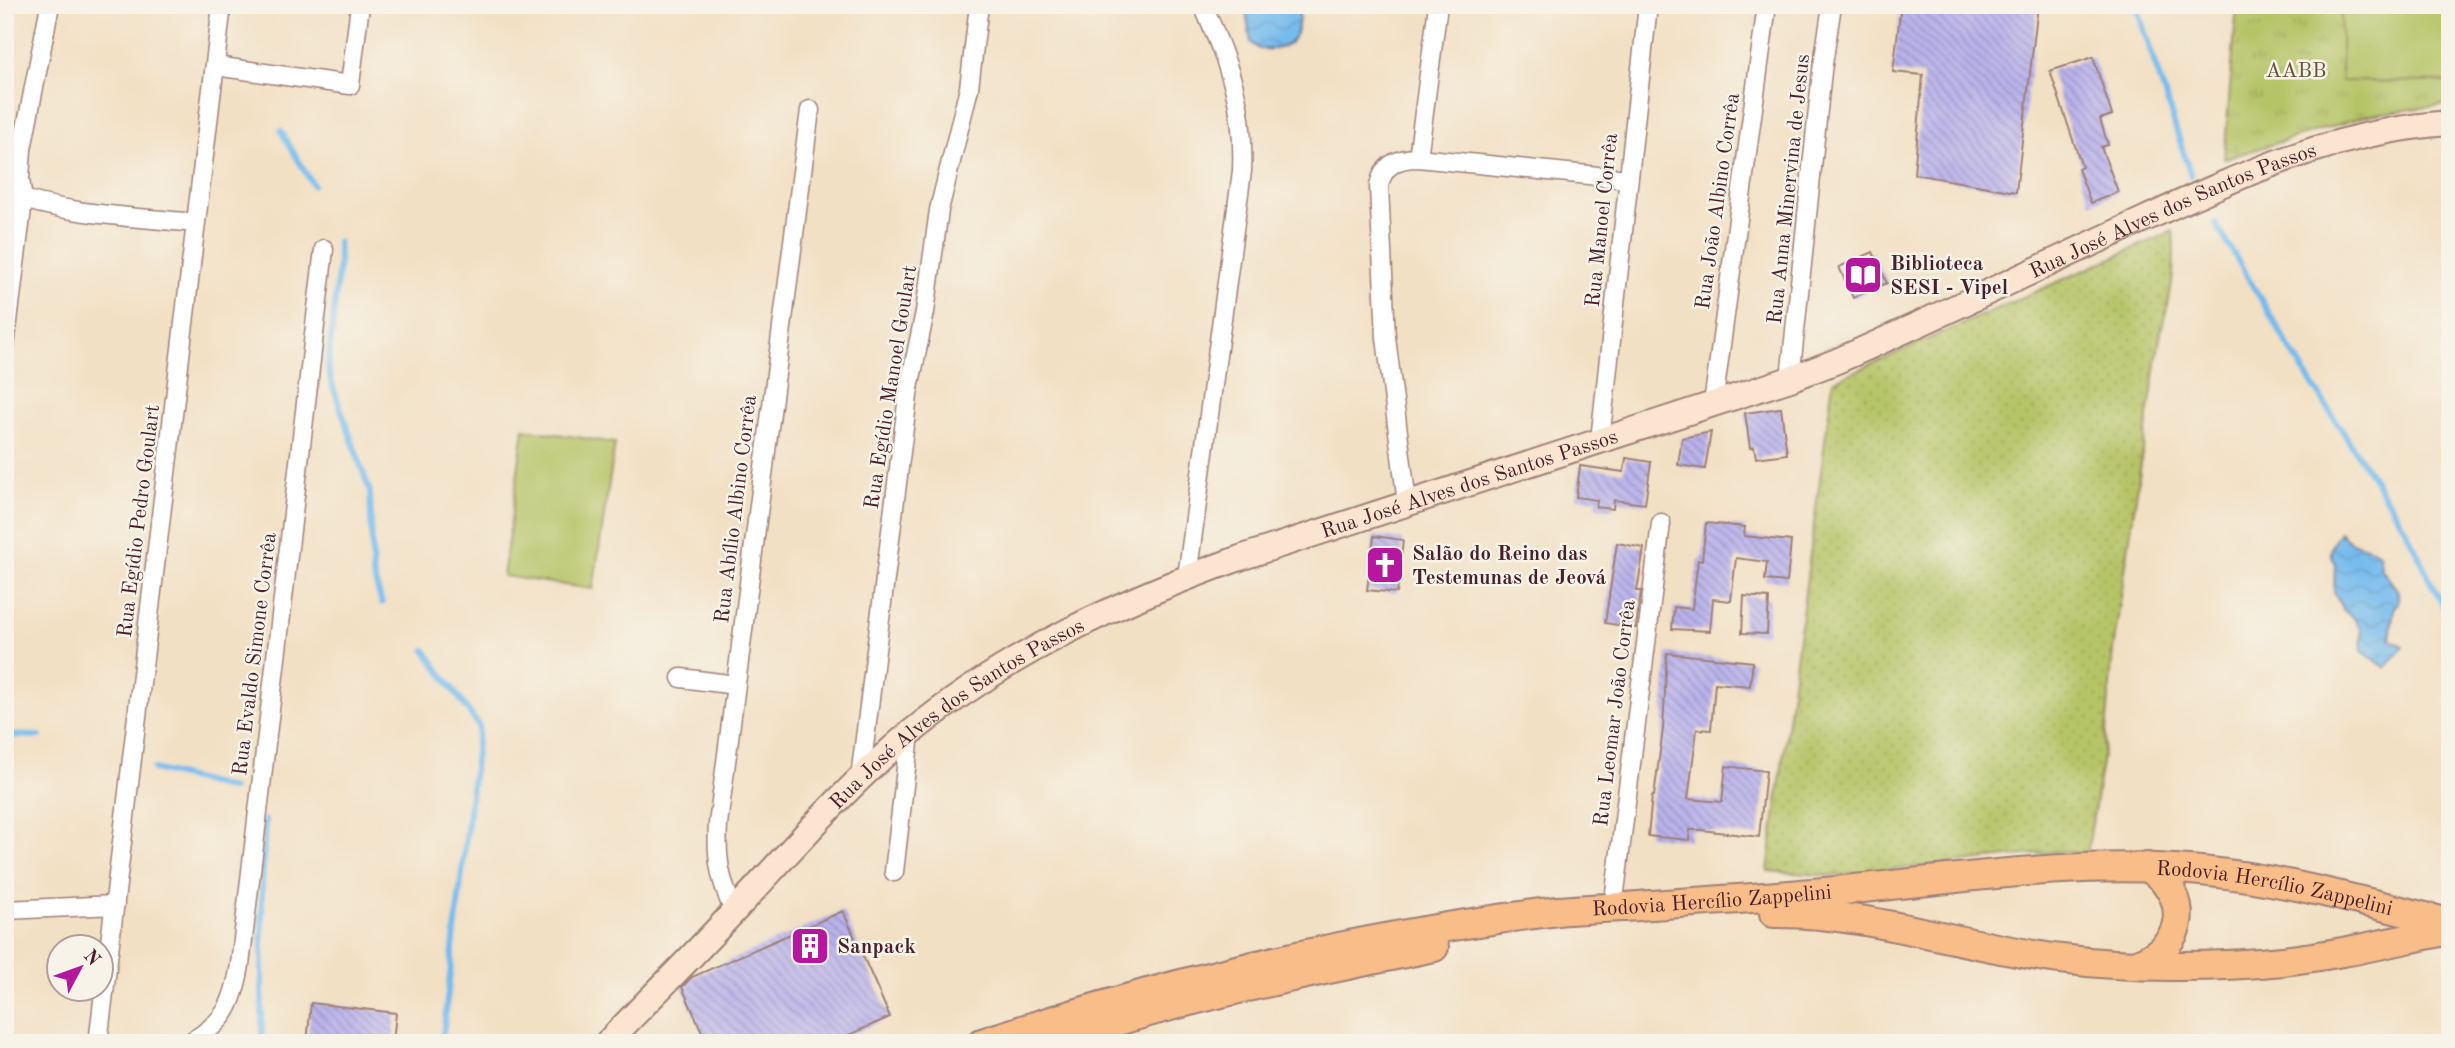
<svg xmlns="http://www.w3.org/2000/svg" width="2455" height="1048" viewBox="0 0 2455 1048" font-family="'Old Standard TT',serif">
	<defs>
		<pattern id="grass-dots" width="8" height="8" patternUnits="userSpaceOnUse" patternTransform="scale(1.75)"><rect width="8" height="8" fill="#b6c467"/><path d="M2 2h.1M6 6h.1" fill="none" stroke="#9ea85a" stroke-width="1.8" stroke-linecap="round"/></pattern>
		<pattern id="park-tufts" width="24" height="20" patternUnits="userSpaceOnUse" patternTransform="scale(1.75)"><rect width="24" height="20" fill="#b6c467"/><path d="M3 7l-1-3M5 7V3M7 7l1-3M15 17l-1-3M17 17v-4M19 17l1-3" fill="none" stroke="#9ea85a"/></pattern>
		<pattern id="water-waves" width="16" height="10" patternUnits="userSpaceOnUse" patternTransform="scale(1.75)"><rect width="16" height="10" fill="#76bbed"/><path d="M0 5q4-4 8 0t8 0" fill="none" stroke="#68a0cb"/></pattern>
		<pattern id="building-back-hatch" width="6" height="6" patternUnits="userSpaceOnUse" patternTransform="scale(1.75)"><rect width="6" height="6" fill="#bab3ec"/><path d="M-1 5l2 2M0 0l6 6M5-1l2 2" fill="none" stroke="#9991bf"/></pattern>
	</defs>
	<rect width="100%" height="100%" fill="#f7f3e8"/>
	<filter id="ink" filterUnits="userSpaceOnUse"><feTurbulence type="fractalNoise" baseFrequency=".0143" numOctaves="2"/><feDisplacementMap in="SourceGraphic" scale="14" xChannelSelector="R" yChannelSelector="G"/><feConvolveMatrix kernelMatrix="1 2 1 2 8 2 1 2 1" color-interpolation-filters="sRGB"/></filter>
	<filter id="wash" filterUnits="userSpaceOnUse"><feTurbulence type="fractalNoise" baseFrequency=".00686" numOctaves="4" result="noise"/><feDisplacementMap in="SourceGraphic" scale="28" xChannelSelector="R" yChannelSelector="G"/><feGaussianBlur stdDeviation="1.57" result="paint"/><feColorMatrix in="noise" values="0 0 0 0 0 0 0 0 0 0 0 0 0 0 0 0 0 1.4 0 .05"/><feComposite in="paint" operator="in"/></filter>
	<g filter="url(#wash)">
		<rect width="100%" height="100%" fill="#f2e0c4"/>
		<path fill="url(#grass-dots)" stroke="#807249" stroke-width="2" d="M2173 231C2176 268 2172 294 2161 330L2113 650 2105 744 2087 854 2063 851 1835 876 1768 871 1833 381Z"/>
		<path fill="url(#park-tufts)" stroke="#807249" stroke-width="2" d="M2237 5H2450V104L2369 115 2224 159Z"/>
		<path fill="#b6c467" stroke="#807249" stroke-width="2" d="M2341 5H2450V82L2341 81Z
			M524 429 615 443 593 589 503 576Z"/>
		<path fill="url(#water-waves)" stroke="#606d8c" stroke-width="2" d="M1245 5H1300C1298 37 1295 52 1259 49L1251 43Z
			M2340 532C2356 550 2362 541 2379 553L2381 568 2398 591V603L2394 607 2390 640 2404 646 2386 668 2362 651 2361 629 2355 619 2343 610 2334 592 2335 563C2326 552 2333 541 2340 532Z"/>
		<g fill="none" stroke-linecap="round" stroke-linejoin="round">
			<path stroke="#76bbed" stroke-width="6" d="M2136 5 2191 176
				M5 31H12
				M281 131 313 185
				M2216 224 2300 365 2405 528 2450 620
				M338 242 339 262 328 367 331 381 370 492 373 574 382 603
				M425 650 479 726 442 1043
				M5 735 40 736
				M154 769 232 789
				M262 1043V882L265 820"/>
		</g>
		<g id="blocks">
			<path fill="url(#building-back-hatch)" d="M1901 5H2038L2016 192 1914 174 1923 75 1893 72Z
				M2093 57 2112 115 2100 119 2108 145 2101 147 2118 192 2091 203 2078 169 2082 167 2050 71Z
				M1873 252 1887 283 1853 298 1839 267Z
				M1781 408 1787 454 1756 458 1754 447 1750 448 1745 413Z
				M1711 432 1705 469 1678 465 1682 438Z
				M1626 458 1651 462 1645 504 1614 500 1613 509 1596 507 1597 500 1576 497 1580 466 1624 472Z
				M1706 523 1745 527 1744 536 1791 541 1787 582 1765 580 1767 562 1736 558 1731 601 1713 599 1710 631 1672 629 1674 607 1692 609 1698 560H1702Z
				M1374 536 1403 540 1397 593 1367 590Z
				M1617 543 1644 548 1637 591H1641L1636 628 1605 623Z
				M1744 596 1769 598 1767 634 1742 633Z
				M1667 653 1753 662 1750 686 1715 683 1711 730 1697 729 1688 799 1722 802 1726 766 1766 771 1759 837 1701 830H1690L1689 840 1648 836 1652 796H1654L1663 729Z
				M843 911 890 1017 831 1043H707L682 987 692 977Z
				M311 1003 396 1013 393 1043H307Z"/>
		</g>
	</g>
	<g filter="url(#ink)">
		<use href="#blocks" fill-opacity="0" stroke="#9e8078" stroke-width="2"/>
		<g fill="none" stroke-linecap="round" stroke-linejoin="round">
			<g stroke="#9e8078" stroke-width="21">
				<path id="street" d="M215 66 350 85 360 5
					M1418 158 1628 179
					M5 193C65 215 133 217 196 223
					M5 346 23 200 20 179 22 149 50 5
					M1790 379 1822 71 1832 5
					M1713 404 1767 5
					M1600 440 1648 5
					M1407 503 1386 338 1379 186C1383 165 1397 158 1418 158L1438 5
					M1187 577 1242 171C1245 102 1229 67 1203 5
					M681 678 736 685
					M860 778 909 388 925 312 939 210 969 88 979 5
					M894 872 910 734
					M1613 908 1661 523
					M5 910 115 905
					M734 912C720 879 716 860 718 824L810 110
					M98 1043 222 5
					M189 1043C225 1022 233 1006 240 965L324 249"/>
			</g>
			<g stroke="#9e8078" stroke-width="28">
				<g id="secondary">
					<path id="s1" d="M607 1043C651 997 696 953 739 906 794 847 848 785 910 733 1008 653 1122 600 1240 558L1790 379 1837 361C1933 319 2028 273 2123 229 2230 180 2330 131 2450 123"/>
				</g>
			</g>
			<g stroke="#9e8078" stroke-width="32">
				<g id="primary">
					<path d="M1774 913C1871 912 1964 947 2061 959 2131 968 2213 968 2283 961 2339 955 2395 941 2450 930"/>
					<path d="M2137 964C2187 945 2192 895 2147 867"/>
					<path id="s2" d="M982 1043C1170 981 1361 935 1558 911 1580 909 1603 908 1625 907 1688 902 1750 899 1812 893 1942 882 2070 858 2201 871 2285 879 2368 903 2450 923"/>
					<path d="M1050 1043C1174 999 1305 974 1434 947"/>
				</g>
			</g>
			<use href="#street" stroke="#fff" stroke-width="18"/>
			<use href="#secondary" stroke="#fce5d0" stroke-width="24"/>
			<use href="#primary" stroke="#f8bd89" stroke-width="28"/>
		</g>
	</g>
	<defs>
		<g id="library-square" transform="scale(2.0125)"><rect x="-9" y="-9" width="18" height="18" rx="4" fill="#b5179e" stroke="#f7f3e8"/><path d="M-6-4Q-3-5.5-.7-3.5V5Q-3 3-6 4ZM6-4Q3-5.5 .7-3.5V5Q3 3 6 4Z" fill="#fff"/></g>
		<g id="church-square" transform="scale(2.0125)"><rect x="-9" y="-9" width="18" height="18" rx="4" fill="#b5179e" stroke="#f7f3e8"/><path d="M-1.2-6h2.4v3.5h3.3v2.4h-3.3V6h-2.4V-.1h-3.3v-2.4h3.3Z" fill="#fff"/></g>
		<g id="building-square" transform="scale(2.0125)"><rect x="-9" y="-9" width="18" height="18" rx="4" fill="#b5179e" stroke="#f7f3e8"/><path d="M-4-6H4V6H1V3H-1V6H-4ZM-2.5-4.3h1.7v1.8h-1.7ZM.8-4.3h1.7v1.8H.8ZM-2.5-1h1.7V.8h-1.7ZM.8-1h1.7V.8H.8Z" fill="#fff"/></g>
	</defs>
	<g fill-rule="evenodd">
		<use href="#library-square" x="1863" y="275"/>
		<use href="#church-square" x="1385" y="565"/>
		<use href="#building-square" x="810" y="946"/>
	</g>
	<g text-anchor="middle" stroke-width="5" stroke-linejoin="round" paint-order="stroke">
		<g font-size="21" fill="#6a513d" stroke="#f7f3e8">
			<text x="2296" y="77">AABB</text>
		</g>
		<g font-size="21" fill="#4a1f2b" stroke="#f7f3e8">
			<text transform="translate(1788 189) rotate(-84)" y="7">Rua Anna Minervina de Jesus</text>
			<text transform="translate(1717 201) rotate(-82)" y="7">Rua João Albino Corrêa</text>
			<text dy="7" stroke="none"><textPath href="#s1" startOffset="1806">Rua José Alves dos Santos Passos</textPath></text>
			<text transform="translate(1601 220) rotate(-84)" y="7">Rua Manoel Corrêa</text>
			<text transform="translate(890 387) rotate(-81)" y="7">Rua Egídio Manoel Goulart</text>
			<text dy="7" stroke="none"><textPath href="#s1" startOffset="1050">Rua José Alves dos Santos Passos</textPath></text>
			<text transform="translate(735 509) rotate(-83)" y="7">Rua Abílio Albino Corrêa</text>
			<text transform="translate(138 521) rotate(-83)" y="7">Rua Egídio Pedro Goulart</text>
			<text transform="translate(254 654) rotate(-83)" y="7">Rua Evaldo Simone Corrêa</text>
			<text transform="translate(1614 713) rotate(-83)" y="7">Rua Leomar João Corrêa</text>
			<text dy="7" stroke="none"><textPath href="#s1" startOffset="483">Rua José Alves dos Santos Passos</textPath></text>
			<text dy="7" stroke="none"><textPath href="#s2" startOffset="1312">Rodovia Hercílio Zappelini</textPath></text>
			<text dy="7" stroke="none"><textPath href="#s2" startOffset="746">Rodovia Hercílio Zappelini</textPath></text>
		</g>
		<g font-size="21" font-weight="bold" fill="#4a1f2b" stroke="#f7f3e8" text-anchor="start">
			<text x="1890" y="270">Biblioteca<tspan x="1890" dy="24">SESI - Vipel</tspan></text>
			<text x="1412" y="560">Salão do Reino das<tspan x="1412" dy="24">Testemunas de Jeová</tspan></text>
			<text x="837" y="953">Sanpack</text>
		</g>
	</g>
	<rect width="2455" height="1048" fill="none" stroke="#f7f3e8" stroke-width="28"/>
	<g transform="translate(80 968) rotate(49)"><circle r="33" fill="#f7f3e8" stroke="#b29e9c" stroke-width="2"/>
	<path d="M0-5L12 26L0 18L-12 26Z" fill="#b5179e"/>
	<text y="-10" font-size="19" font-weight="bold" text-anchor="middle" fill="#4a1f2b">N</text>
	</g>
</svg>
